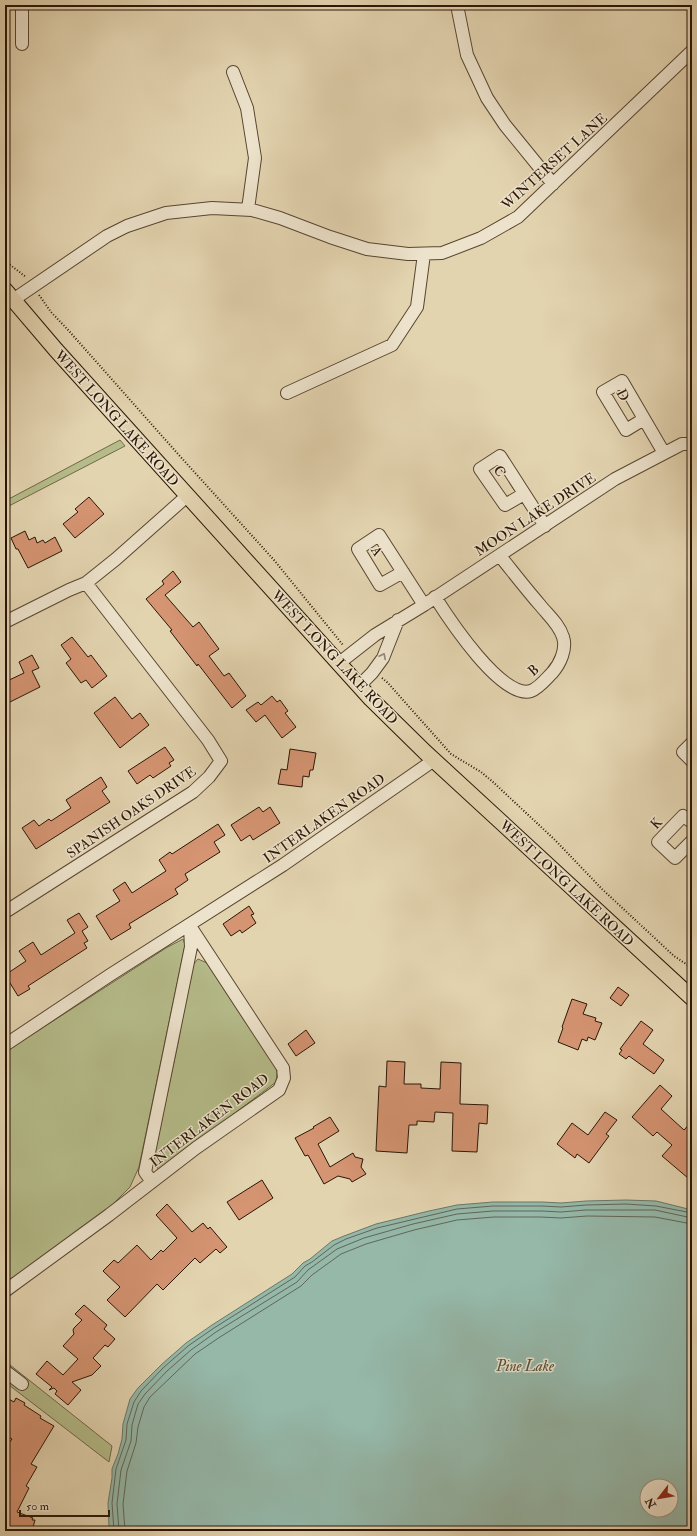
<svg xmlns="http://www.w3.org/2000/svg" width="697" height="1536" viewBox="0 0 697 1536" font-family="'IM FELL Double Pica',serif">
	<rect width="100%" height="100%" fill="#e3d4b0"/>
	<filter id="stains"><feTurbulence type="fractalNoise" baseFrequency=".005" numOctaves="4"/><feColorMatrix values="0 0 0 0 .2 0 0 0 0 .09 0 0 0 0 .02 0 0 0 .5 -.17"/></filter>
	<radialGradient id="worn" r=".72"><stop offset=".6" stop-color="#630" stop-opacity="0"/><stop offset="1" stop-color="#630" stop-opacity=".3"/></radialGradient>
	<path fill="#b5bc8a" stroke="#706848" d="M120 440 125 446 5 508V501Z
		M183 939 185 945 139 1167 130 1187 111 1206 5 1284V1052L166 948Z
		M198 959 207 963 275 1061 277 1073 276 1082 161 1169 157 1168 153 1161 178 1043 192 966Z
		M5 1361 112 1446 109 1462 5 1382Z"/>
	<path fill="#95b8a9" stroke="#6a7768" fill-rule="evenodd" d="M626 1200 656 1201 692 1210V1531H111L109 1526 108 1503 112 1478V1469L118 1454 122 1439 123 1424 130 1399 138 1388 161 1365 186 1343 212 1325 292 1274 303 1263 310 1259 332 1241 344 1236 376 1224 429 1211 457 1205 493 1202H542L561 1203 586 1201ZM647 1486H671V1510H647Z"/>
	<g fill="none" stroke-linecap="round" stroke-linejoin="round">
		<path stroke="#606658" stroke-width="1" d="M114 1531 112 1503 116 1469 126 1440 127 1424 134 1402 141 1391 163 1368 188 1346 214 1328 295 1277 305 1266 312 1262 334 1245 346 1239 377 1228 457 1209 493 1206H542L561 1207 586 1205 626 1204 656 1206 692 1213
			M119 1531 117 1504 121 1470 131 1441 132 1425 138 1404 145 1394 167 1371 191 1350 216 1332 297 1282 308 1270 337 1249 364 1238 413 1224 457 1214 493 1211H542L561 1212 586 1210H655L692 1218
			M125 1531 123 1504 127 1471 136 1443 138 1427 144 1407 150 1397 195 1354 220 1337 301 1286 312 1275 341 1254 366 1244 414 1230 457 1220 494 1217H541L561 1218 587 1216 655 1217 692 1224"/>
	</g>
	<path fill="#d59472" stroke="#2a1506" d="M89 497 104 514 75 538 63 524 78 512 75 509Z
		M25 531 29 540 35 537 37 543 43 540 45 543 55 537 62 551 28 568 18 549H16L11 538Z
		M173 571 181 582 165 595 193 627 199 622 219 649 209 656 224 676 229 673 246 696 232 708 198 664 197 666 170 631 172 630 146 599 164 584 162 581Z
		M72 637 88 657 91 655 107 676 92 688 86 680 81 683 66 663 71 659 61 645Z
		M32 655 39 668 32 671 40 687 10 702 5 692V682L24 673 19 662Z
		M272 696 277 702 280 700 288 711 285 713 296 727 282 738 265 715 256 722 246 710 258 702 261 705Z
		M115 697 132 719 140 713 149 725 120 748 94 713Z
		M165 747 174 760 169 763 171 766 153 778 150 775 137 784 128 771Z
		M290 749 316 753 313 770H310L309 777 303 776 302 787 278 784 281 769 287 770Z
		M101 777 107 787 102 791 110 802 36 849 22 828 34 820 39 826 49 819 51 821 71 808 66 800Z
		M259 807 263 812 270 807 280 823 253 840 250 835 241 841 231 825Z
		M218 824 225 835 214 842 220 852 185 874 188 880 175 889 178 894 129 924 131 928 111 940 96 916 120 901 113 890 125 882 132 893 166 871 159 860 170 852 172 854Z
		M249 906 254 914 251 915 256 923 242 933 240 930 231 936 223 924Z
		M79 913 88 927 82 931 88 941 84 943 87 948 28 986 30 989 18 996 5 975 26 961 19 951 33 942 41 955 75 933 67 920Z
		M618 987 629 995 621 1006 610 998Z
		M572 999 587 1004 583 1014 596 1018 595 1021 602 1023 595 1040 588 1037 587 1041 582 1039 578 1050 558 1042 563 1028 562 1027Z
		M641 1021 653 1030 643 1044 664 1060 654 1074 629 1056 626 1059 619 1054 622 1050 620 1049Z
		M306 1030 315 1043 296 1056 288 1044Z
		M387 1061 405 1062 404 1084H421V1088L440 1089 441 1062 461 1063 460 1104 488 1105 487 1124 479 1123 477 1152 452 1151 453 1113 435 1112 434 1122 417 1121V1125H409L407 1153 376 1151 379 1086 386 1087Z
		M660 1085 672 1096 661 1109 684 1130 692 1121V1173L688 1178 662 1156 672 1145 657 1132 653 1136 632 1117Z
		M605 1112 617 1120 606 1134 609 1136 589 1163 577 1154 575 1158 557 1144 572 1123 588 1135Z
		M330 1117 339 1131 318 1144 330 1167 353 1153 355 1157 363 1159 361 1167 366 1174 352 1182 350 1179 338 1176 324 1184 308 1155 305 1156 295 1138 314 1128 313 1127Z
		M262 1180 273 1198 239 1220 227 1202Z
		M167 1204 192 1232 203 1223 208 1229 210 1227 227 1247 220 1253 216 1249 200 1263 195 1258 163 1290 157 1284 125 1317 107 1300 120 1287 103 1271 114 1260 118 1263 137 1245 151 1260 161 1250 163 1252 177 1238 156 1215Z
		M84 1305 107 1325 104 1329 115 1339 108 1347 105 1345 93 1358 101 1366 92 1375 72 1382 81 1390 68 1405 55 1394 57 1391 54 1388 49 1390 52 1387 36 1374 47 1361 63 1375 78 1359 63 1346 74 1334 73 1330 74 1328 82 1320 75 1314Z
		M5 1397 14 1402 16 1398 25 1403 24 1405 41 1416 40 1418 54 1426 31 1464 37 1467 26 1486 29 1488 17 1512 33 1518 32 1520H35L32 1531H17L5 1527V1449L12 1439 5 1435Z"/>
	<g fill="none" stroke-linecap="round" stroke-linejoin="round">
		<g stroke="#584530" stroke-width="14">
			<path id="minor" d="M22 5V44
				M457 5 467 55 487 98 505 125 553 184
				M233 72 247 108 255 158 248 209
				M13 300 107 236 127 226 166 213 212 208 252 210 280 218 330 237 367 249 408 254 442 253 481 238 518 217 692 51
				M287 393 392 345 417 307 424 254
				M644 419 626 430 603 392 622 381 664 453
				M524 494 505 505 480 469 500 456 545 526
				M403 572 380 585 358 549 379 535 424 605
				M435 597C449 619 502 700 531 691 539 688 546 679 552 673 560 664 567 649 563 637 559 624 548 615 540 605 526 589 513 572 500 556
				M5 622 69 590 86 583 116 559 187 496
				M338 664 375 635 424 605 615 479 682 444H692
				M359 686 372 673 383 658 398 620
				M692 743 683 752 692 761
				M692 822 683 816 658 842 675 858 692 841
				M5 912 193 792 209 777 221 761 208 740 86 583
				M5 1045 110 975 283 865 434 760
				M152 1182 145 1172 191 947 190 927
				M5 1291 109 1215 196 1148 279 1090 284 1078 283 1068 190 926
				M5 1371 22 1384"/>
		</g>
		<g stroke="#2a1506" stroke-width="17">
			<path id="major" d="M5 290 56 350 371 699 425 752 692 998"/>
		</g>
		<path stroke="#2a1506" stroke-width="2" stroke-dasharray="1 2" stroke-linecap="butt" d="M5 261 26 277
			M39 295 51 312 69 331 178 454 274 560 343 645
			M382 678 388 683 451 754 481 772 493 782 555 840 602 889 674 956 692 968"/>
		<use href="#minor" stroke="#ede3cc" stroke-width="12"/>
		<use href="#major" stroke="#e3d4b0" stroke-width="15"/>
	</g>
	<defs><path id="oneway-chevron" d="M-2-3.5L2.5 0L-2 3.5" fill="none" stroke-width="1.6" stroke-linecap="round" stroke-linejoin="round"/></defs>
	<use stroke="#958673" href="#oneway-chevron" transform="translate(383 656) rotate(-63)"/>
	<g text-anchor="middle" stroke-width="3" stroke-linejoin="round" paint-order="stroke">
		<g font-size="14" fill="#2a1506" stroke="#ede3cc">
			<text transform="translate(554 161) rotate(-42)" y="5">WINTERSET LANE</text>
			<text transform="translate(623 395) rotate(62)" y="5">D</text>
			<text transform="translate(117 418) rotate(48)" y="5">WEST LONG LAKE ROAD</text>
			<text transform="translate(500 471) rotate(58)" y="5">C</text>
			<text transform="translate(535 514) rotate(-33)" y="5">MOON LAKE DRIVE</text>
			<text transform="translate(377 551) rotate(58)" y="5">A</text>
			<text transform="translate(335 657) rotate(47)" y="5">WEST LONG LAKE ROAD</text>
			<text transform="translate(533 670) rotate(-42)" y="5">B</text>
			<text transform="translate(131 812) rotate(-34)" y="5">SPANISH OAKS DRIVE</text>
			<text transform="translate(324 818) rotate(-35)" y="5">INTERLAKEN ROAD</text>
			<text transform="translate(656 823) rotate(-47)" y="5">K</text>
			<text transform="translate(567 883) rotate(43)" y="5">WEST LONG LAKE ROAD</text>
			<text transform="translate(209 1120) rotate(-37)" y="5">INTERLAKEN ROAD</text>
		</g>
		<g font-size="15" font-style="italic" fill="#4f4e3f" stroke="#ede3cc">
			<text x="525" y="1371">Pine Lake</text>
		</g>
	</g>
	<rect width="697" height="1536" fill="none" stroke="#e3d4b0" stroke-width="20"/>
	<rect x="6" y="6" width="685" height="1524" fill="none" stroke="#2a1506" stroke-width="2"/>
	<rect x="10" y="10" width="677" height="1516" fill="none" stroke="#2a1506"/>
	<g transform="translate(659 1498) rotate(239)"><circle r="19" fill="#ede3cc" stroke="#9f917d"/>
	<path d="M0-3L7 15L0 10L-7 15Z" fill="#8f2418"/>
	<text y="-6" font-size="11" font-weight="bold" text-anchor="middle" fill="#2a1506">N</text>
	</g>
	<path d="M20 1510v6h89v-6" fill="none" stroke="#2a1506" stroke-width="2"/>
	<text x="26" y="1510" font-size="12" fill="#2a1506" stroke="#ede3cc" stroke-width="3" paint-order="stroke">50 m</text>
	<rect width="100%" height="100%" filter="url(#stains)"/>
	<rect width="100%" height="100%" fill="url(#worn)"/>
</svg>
